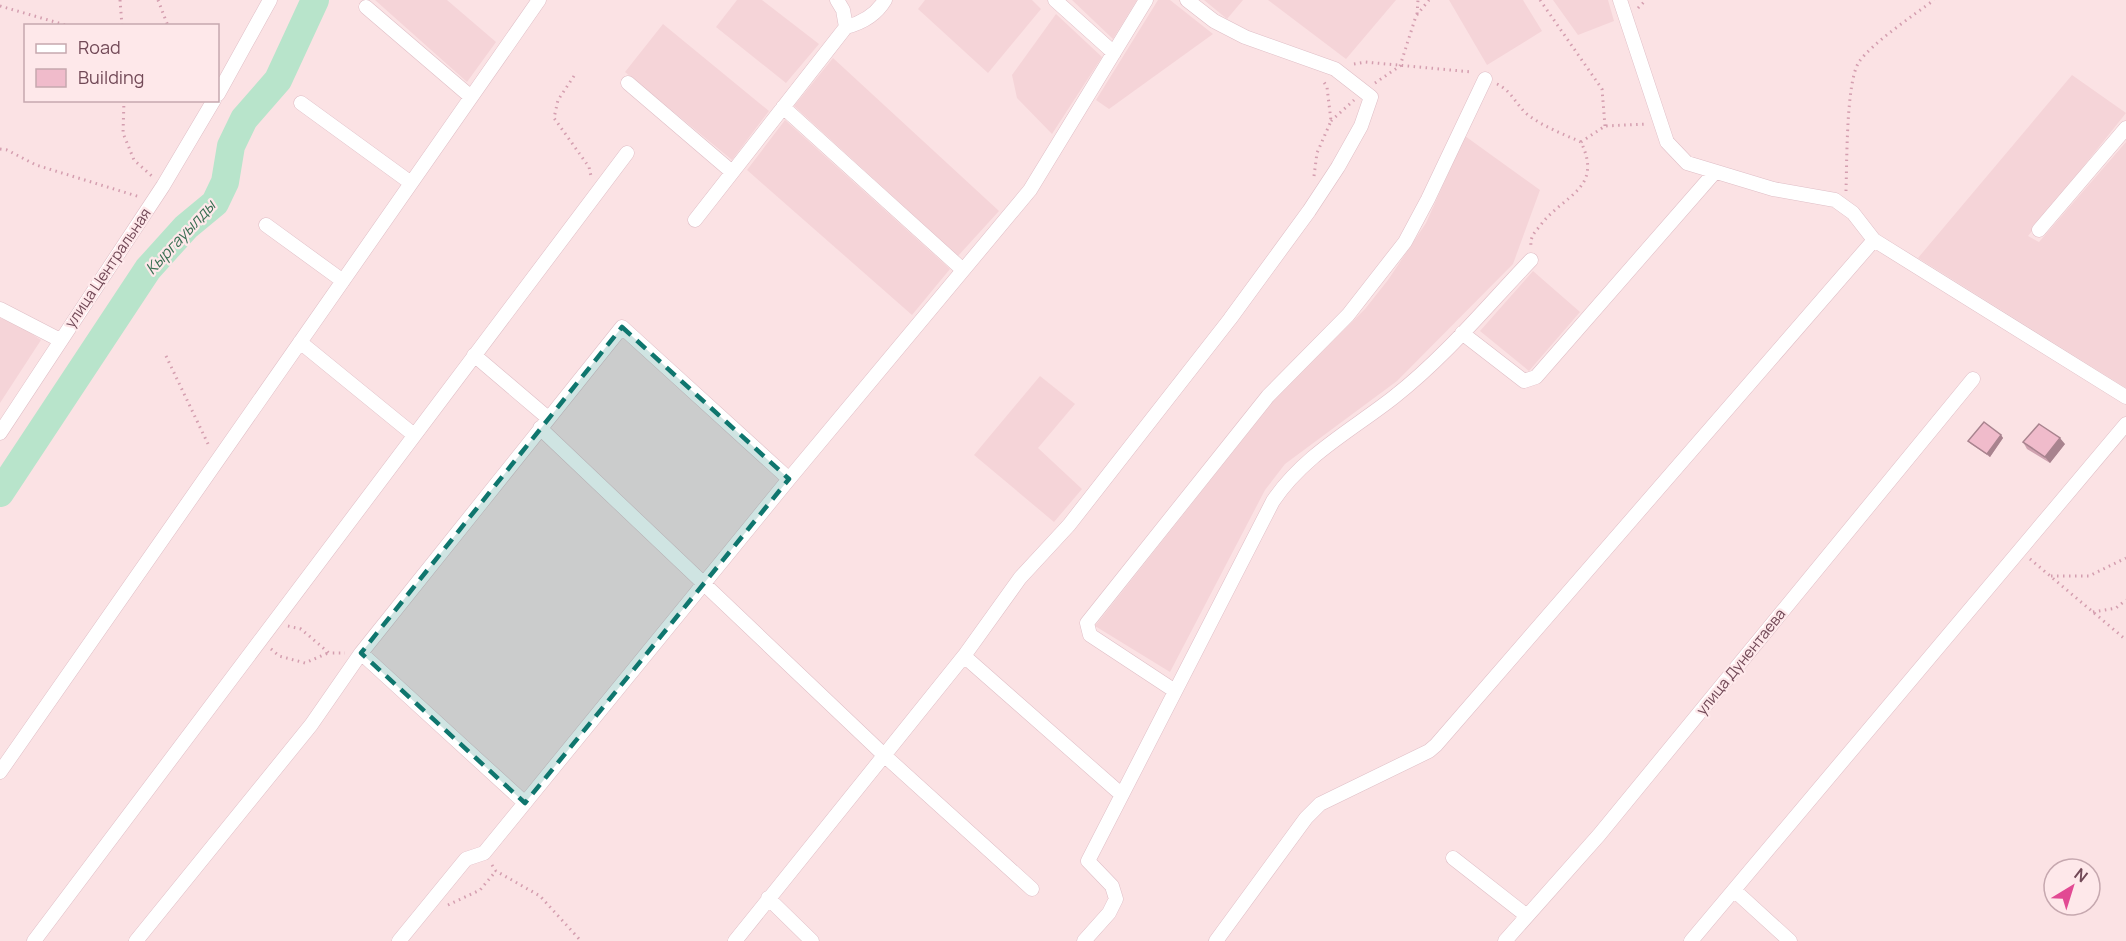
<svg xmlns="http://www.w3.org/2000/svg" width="2126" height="941" viewBox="0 0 2126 941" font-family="Manrope,sans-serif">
	<rect width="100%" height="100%" fill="#fbe2e4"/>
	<path fill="#f5d4d8" d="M375 0H447L496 42 467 82Z
		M737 0H762L819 44 786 83 716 27Z
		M925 0H1032L1041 9 988 73 918 9Z
		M1072 0H1137L1113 39Z
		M1158 0H1170L1213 34 1109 109 1096 100Z
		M1204 0H1243L1227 19Z
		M1268 0H1396L1346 59Z
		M1449 0H1523L1542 31 1487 65Z
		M1553 0H1608L1614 21 1578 35Z
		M1056 14 1102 57 1052 134 1017 98 1012 75Z
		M663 24 769 111 732 160 625 72Z
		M833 58 999 211 958 256 794 106Z
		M2072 75 2126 113 2028 236 2039 242 2126 142V388L1918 258Z
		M785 120 950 269 912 315 747 170Z
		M1465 136 1540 190 1513 264 1397 381 1285 464 1265 490 1170 672 1095 626 1273 401 1365 309 1388 280 1426 223Z
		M1533 271 1580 312 1529 371 1480 331Z
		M0 318 17 324 41 340 0 403Z
		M1040 376 1075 404 1038 448 1082 489 1054 522 974 455Z"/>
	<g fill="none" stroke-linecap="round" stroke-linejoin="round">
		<path stroke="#b8e4cb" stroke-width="28" d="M0 493 148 269 186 227 215 203 225 182 231 146 244 119 278 80 315 0"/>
		<g stroke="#dfbec6" stroke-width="15">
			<path id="minor" d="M837 0 843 10 846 27
				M1055 0 1114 53
				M1620 0 1667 142 1687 163 1773 189 1835 200 1853 213 1874 240 2126 397
				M366 7 471 97
				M628 83 732 172
				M218 94 270 0
				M301 103 411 183
				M783 107 963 270
				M695 220 846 27C862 23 876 15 885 0
				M266 225 343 281
				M2039 230 2126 128
				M0 309 60 340
				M1462 333 1524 381 1536 377 1715 172
				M300 342 414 435
				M474 355 548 418
				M540 428 885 756 1032 889
				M0 433 163 186 214 100
				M361 653 525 803
				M964 656 1122 795
				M1175 691 1090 635 1087 623 1268 396 1348 315 1405 242 1428 199 1485 79
				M0 772 539 0
				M1453 858 1527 916
				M1734 890 1790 941
				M768 898 812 941
				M34 941 627 153
				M136 941 311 725 361 653 622 327 789 479
				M399 941 466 859 484 853 789 479 1030 190 1146 0
				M735 941 964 656 1020 578 1069 525 1230 319 1309 211 1338 167 1361 126 1371 97 1335 69 1245 37 1214 21 1187 0
				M1084 941 1109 913 1116 899 1112 886 1088 861 1273 501C1304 455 1352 430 1394 397 1445 357 1487 306 1531 260
				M1216 941 1306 818 1320 804 1429 751 1436 745 1874 240
				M1505 941 1599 835 1973 379
				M1691 941 2126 424"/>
		</g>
		<path stroke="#d49eaf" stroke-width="3" stroke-dasharray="1.5 4.5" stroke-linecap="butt" d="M120 0 122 26
			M158 0 168 26
			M1540 0 1602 89 1605 126
			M0 6 69 26
			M1638 8 1646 0
			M1417 14 1418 0
			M1354 64 1365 62 1472 72
			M574 76 558 100 554 118 589 167 591 176
			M1375 83 1400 66 1416 16 1429 0
			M1497 84C1512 91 1516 105 1528 115 1544 127 1563 134 1581 142 1604 190 1562 195 1540 226 1534 233 1530 237 1531 247
			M124 100 123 133 134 160 153 177
			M1331 121 1354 100
			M1581 142 1605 126 1647 124
			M0 149 7 150 36 165 140 197
			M1314 176 1317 153 1331 121 1327 87 1322 79
			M1846 191C1847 164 1846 81 1859 62 1872 43 1914 15 1934 0
			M166 356 209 446
			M2030 559 2125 639
			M2051 576H2089L2126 558
			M2093 612 2116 608 2126 600
			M288 626 301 629 329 653H345
			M271 649 279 656 305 663 328 653
			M492 865 496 871 540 896 581 941
			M448 905 480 890 496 871"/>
		<use href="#minor" stroke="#fff" stroke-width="14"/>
	</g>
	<path fill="#cea1af" d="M2001 435 2003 438 1990 457 1971 444 1968 441Z
		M2023 442 2065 444 2050 463 2027 449Z"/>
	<path fill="#a8838e" d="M2001 435 2003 438 1990 457 1987 454Z
		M2060 438 2065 444 2050 463 2045 457Z"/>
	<path fill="#f0bbcb" stroke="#a8838e" stroke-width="1.5" d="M1984 422 2001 435 1987 454 1968 441Z
		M2039 424 2060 438 2045 457 2023 442Z"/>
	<path fill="#0f766e" fill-opacity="0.2" stroke="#0f766e" stroke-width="4.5" stroke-dasharray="12 8" stroke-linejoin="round" d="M622 327 789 479 525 803 361 653Z"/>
	<g text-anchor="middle" stroke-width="4.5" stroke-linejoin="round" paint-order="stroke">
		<g font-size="15" fill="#724957" stroke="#fee8ea">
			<text transform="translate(108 268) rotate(-56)" y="5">улица Центральная</text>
			<text transform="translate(1741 662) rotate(-51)" y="5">улица Дунентаева</text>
		</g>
		<g font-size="16" font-style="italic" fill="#3b7054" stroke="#fee8ea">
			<text transform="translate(180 237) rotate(-47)" y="6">Кыргауылды</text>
		</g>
	</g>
	<rect x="24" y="24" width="195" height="78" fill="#fee8ea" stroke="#c6a8af" stroke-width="1.5"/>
	<rect x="36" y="44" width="30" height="9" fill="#ffffff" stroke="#c6a8af" stroke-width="1.5"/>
	<text x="78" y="54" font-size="18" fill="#724957">Road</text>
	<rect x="36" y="69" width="30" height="18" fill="#f0bbcb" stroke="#c6a8af" stroke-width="1.5"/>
	<text x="78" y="84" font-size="18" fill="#724957">Building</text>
	<g transform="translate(2072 887) rotate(38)"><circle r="28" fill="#fee8ea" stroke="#c6a8af" stroke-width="1.5"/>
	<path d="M0-4.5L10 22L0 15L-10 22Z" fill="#e24a93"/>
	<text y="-9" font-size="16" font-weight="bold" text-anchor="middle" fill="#724957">N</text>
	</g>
</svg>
